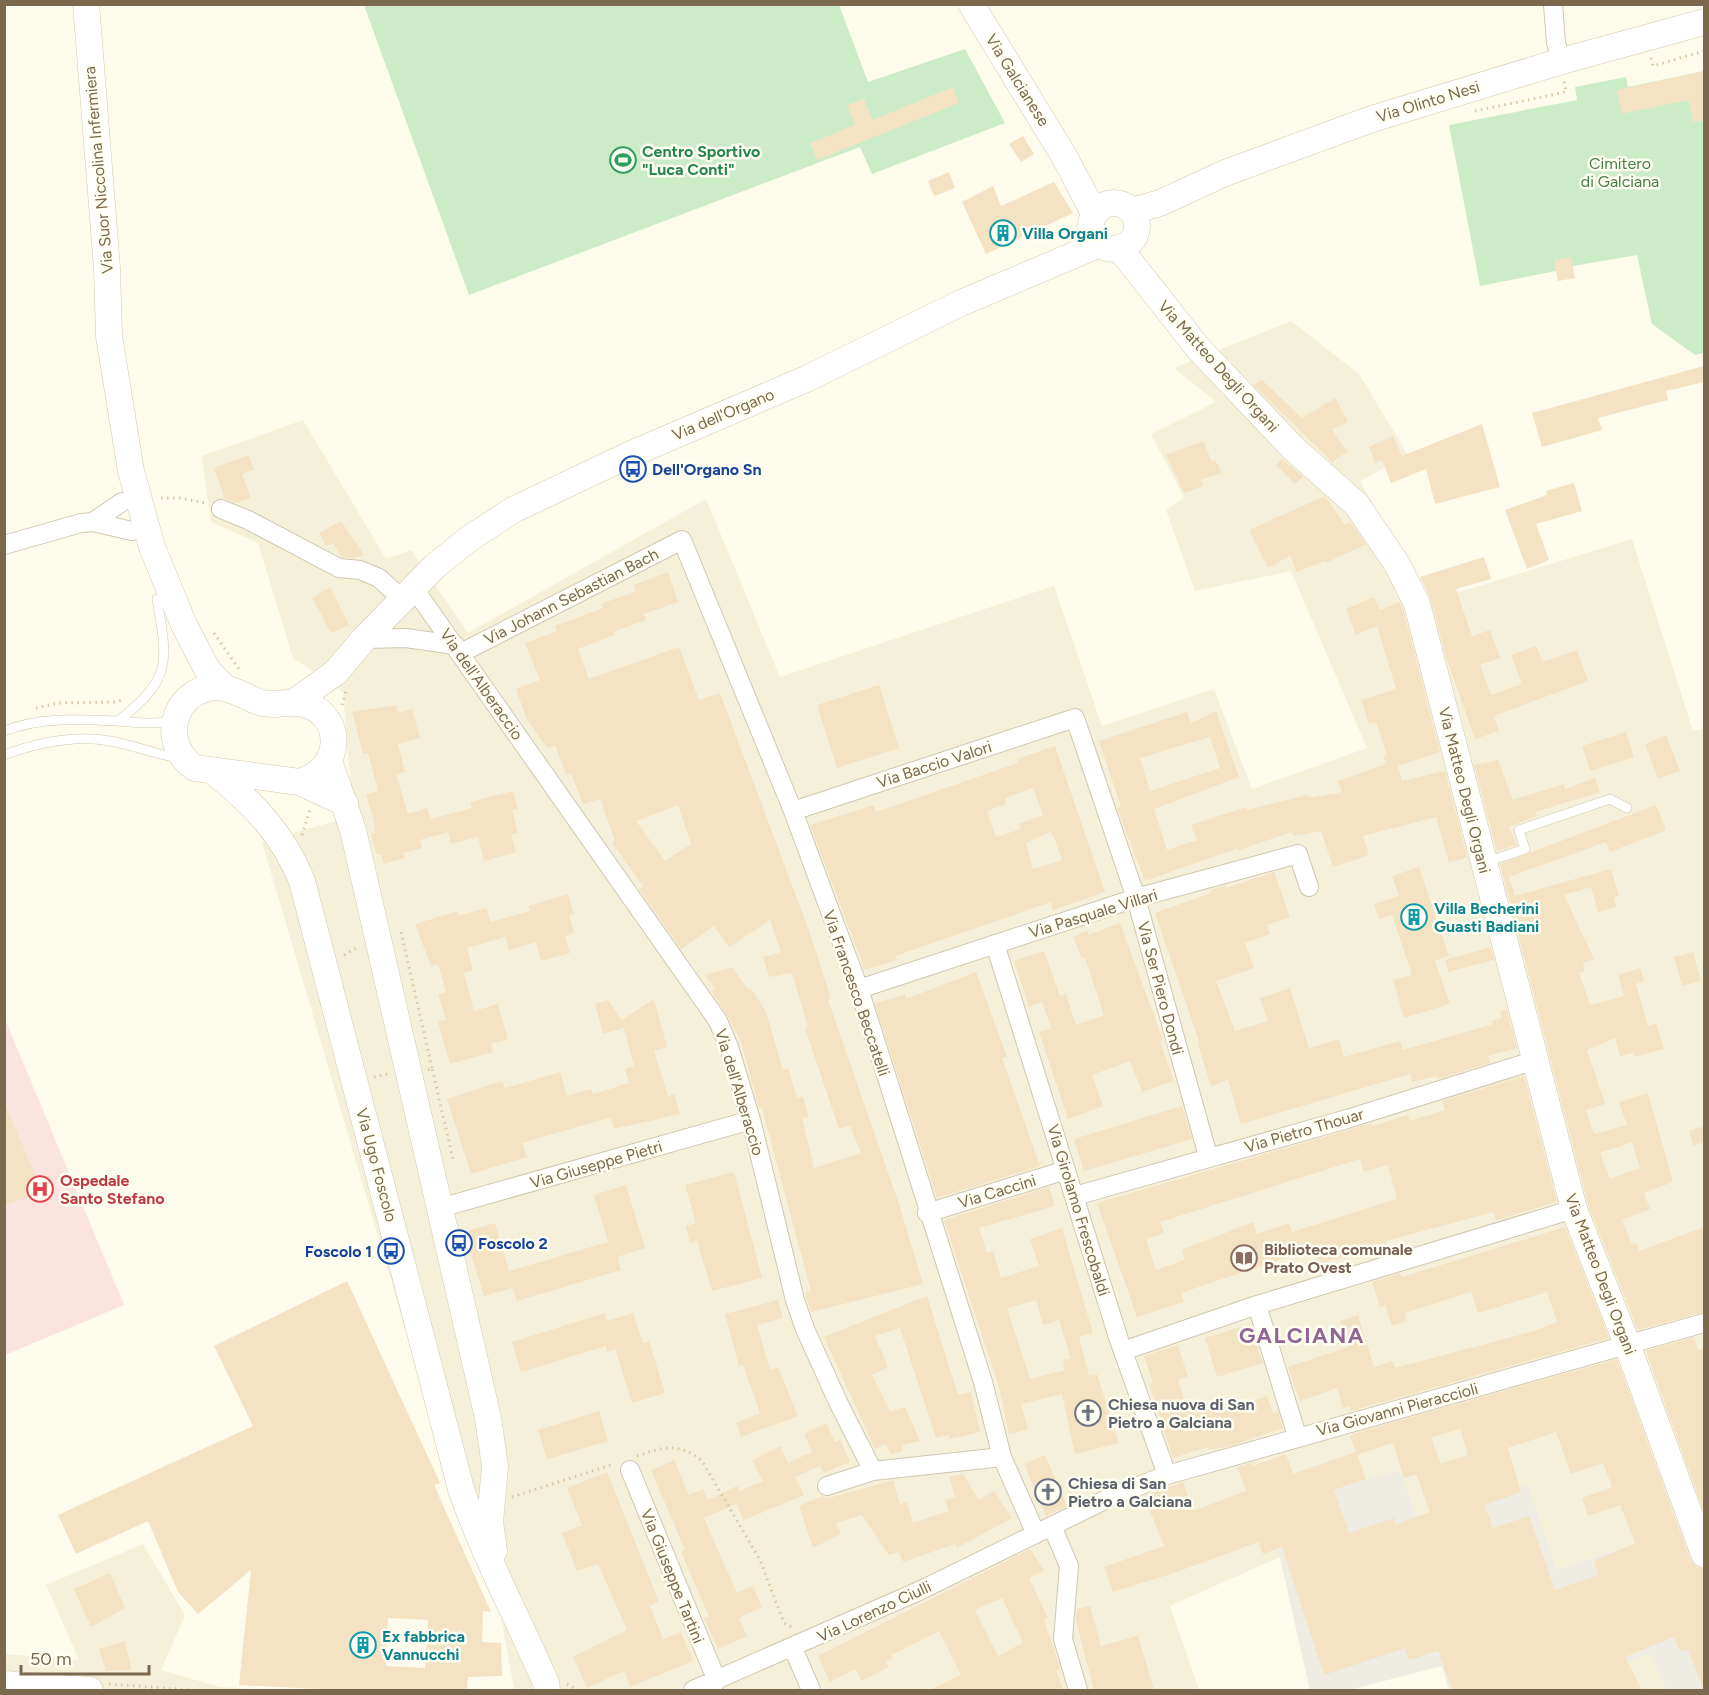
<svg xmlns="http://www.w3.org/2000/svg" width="1709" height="1695" viewBox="0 0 1709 1695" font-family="Figtree,sans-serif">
	<rect width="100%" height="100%" fill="#fdfbeb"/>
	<path fill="#f5f0d9" d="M1291 321 1359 374 1408 455 1360 481 1427 602 1632 539 1693 731 1704 728V1579L1685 1529 1556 1569 1419 1524 1399 1471 1264 1513 1280 1557 1170 1606 1199 1690H514L501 1616 451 1494 453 1491 262 842 353 816 343 692 293 658 258 543 211 522 202 456 303 420 386 559 411 550 468 633 706 499 780 677 1054 586 1102 726 1214 689 1252 789 1367 748 1291 571 1195 591 1166 510 1184 498 1151 434 1216 402 1174 368Z
		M143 1544 185 1615 161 1670 220 1687 267 1690H5L4 1654 79 1660 46 1585Z
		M1650 1653 1667 1690H1560Z"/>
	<path fill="#efece3" d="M1399 1470 1419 1524 1528 1485 1556 1569 1685 1529 1704 1579V1690H1667L1650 1653 1560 1690H1449L1442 1666 1349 1690H1310L1280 1558 1263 1512Z"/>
	<path fill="#fbe3de" d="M4 1017 124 1305 5 1355H4Z"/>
	<path fill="#ccecc8" d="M364 5H839L868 82 965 49 1005 123 872 174 860 147 469 295Z
		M1704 71V353L1695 355 1652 324 1637 255 1573 266 1558 281 1556 271 1480 286 1449 125 1577 100 1575 87 1626 77 1628 87Z"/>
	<path fill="#f3e3c2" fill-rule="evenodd" d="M1704 71V120L1693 122 1688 100 1622 114 1617 90Z
		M953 87 959 103 817 160 810 143 855 125 847 105 864 99 872 120Z
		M1023 136 1034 154 1021 162 1009 144Z
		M949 172 955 188 934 196 928 181Z
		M1054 182 1073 213 986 254 962 202 993 186 1001 206Z
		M1571 257 1575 278 1558 281 1554 260Z
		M1704 366V382L1666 391 1668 400 1598 418 1602 430 1542 447 1532 413Z
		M1262 380 1302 418 1335 398 1348 422 1332 429 1347 452 1332 462 1253 385Z
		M1482 424 1500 487 1435 504 1426 469 1391 483 1382 460 1375 463 1369 447 1393 436 1402 456Z
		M1203 441 1212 462 1215 460 1222 473 1200 480 1203 486 1184 493 1166 455Z
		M248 455 254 469 242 474 251 498 236 503 225 499 214 468Z
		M1282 459 1303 477 1295 484 1276 465Z
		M1574 483 1582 511 1536 524 1549 560 1527 569 1505 510 1547 495 1546 491Z
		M1325 496 1345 525 1350 522 1366 544 1326 563 1325 561 1297 572 1290 556 1268 568 1249 530Z
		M341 521 364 555 354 558 342 557 333 543 326 546 319 533Z
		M1484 557 1491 579 1456 589 1472 636 1490 630 1500 658 1480 665 1491 695 1522 684 1511 655 1536 646 1543 662 1577 650 1588 681 1494 716 1499 731 1475 739 1446 657 1431 600 1420 577Z
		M668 572 678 602 644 614 646 620 613 632 614 635 578 649 589 679 679 647 699 700 720 693 810 933 831 999 828 1000 899 1204 923 1284 811 1312 805 1292 811 1291 762 1108H759L741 1042 727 1015 711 991 715 988 705 975 732 967 748 989 753 991 766 1012 783 1070 788 1068 797 1098 803 1097 809 1117 802 1118 814 1168 861 1153 850 1126 839 1129 805 1028 808 1027 792 973 769 977 763 957 781 952 770 920 729 947 714 926 681 949 639 889 643 886 612 843 615 841 600 799 583 804 571 773 566 775 555 745 547 748 527 720 516 689 540 680 525 643 557 631 555 626 603 608 601 604 636 591 633 585ZM678 805 691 844 665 861 636 821Z
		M330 587 349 625 331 633 312 598Z
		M1374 597 1380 610 1399 602 1403 609 1440 752 1398 766 1402 781 1445 771 1473 879 1467 857 1449 863 1436 817 1363 836 1369 855 1333 867 1321 831 1293 836 1292 832 1239 850 1238 848 1145 881 1117 808 1121 807 1099 741 1187 712 1191 723 1216 711 1239 777 1154 809 1167 850 1197 840 1191 825 1246 807 1247 810 1308 795 1309 798 1342 792 1338 781 1386 764 1383 756 1387 755 1376 722 1369 724 1361 700 1396 689 1377 626 1356 635 1346 609ZM1210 737 1220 768 1150 791 1140 758Z
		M879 685 899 748 837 768 817 705Z
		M396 705 398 713 412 709 420 738 398 744 405 772 396 774 408 814 427 808 431 819 472 808 470 802 513 791 518 809 512 810 518 833 511 835 516 852 484 861 478 837 451 844 448 832 420 840 422 848 403 853 405 858 384 864 381 854 377 855 371 834 375 833 374 821 366 795 378 791 368 753 363 754 352 712Z
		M1626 732 1634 757 1590 771 1582 746Z
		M1666 735 1680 771 1658 779 1645 744Z
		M1055 746 1105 892 1053 910 1051 902 895 956 897 960 865 970 810 825 874 805 876 812 1018 763 1017 759ZM1033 788 1043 815 1019 824 1021 829 996 837 987 811 1006 804 1005 798ZM1050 832 1053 835 1062 860 1033 869 1026 843Z
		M1498 760 1513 800 1564 784 1565 789 1595 778 1600 792 1535 812 1537 816 1509 827 1517 845 1497 851 1474 765Z
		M1656 805 1666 830 1610 852 1606 842 1509 877 1515 896 1611 869 1619 896 1614 898 1616 907 1598 912 1591 887 1564 895 1594 959 1583 963 1585 971 1579 973 1590 1005 1624 996 1618 975 1640 968 1644 981 1636 984 1648 1026 1656 1023 1664 1049 1634 1057 1633 1053 1620 1056 1615 1038 1587 1050 1605 1104 1586 1110 1594 1134 1627 1125 1619 1102 1648 1093 1673 1182 1644 1193 1650 1209 1622 1220 1632 1244 1636 1243 1639 1251 1704 1227V1312L1638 1330 1588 1204 1500 864ZM1632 1142 1640 1168 1610 1179 1600 1153Z
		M1419 867 1449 956 1435 961 1450 1004 1404 1018 1393 980 1412 975 1392 915 1379 919 1374 904 1399 896 1392 876Z
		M1274 872 1290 917 1267 925 1270 934 1245 943 1254 968 1216 981 1235 1031 1268 1021 1260 998 1290 988 1309 1048 1339 1039 1344 1057 1400 1041 1403 1050 1493 1024 1492 1021 1502 1018 1500 1012 1507 1010 1517 1048 1488 1056 1490 1063 1437 1079 1436 1076 1412 1082 1410 1074 1241 1124 1228 1080 1211 1086 1198 1045 1200 1044 1155 913 1211 893 1210 890 1225 886 1226 888Z
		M568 894 574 914 569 916 574 933 565 936 570 953 541 961 536 942 509 950 505 937 467 948 473 970 464 973 474 1011 498 1004 508 1039 491 1044 493 1052 450 1064 438 1022 446 1020 438 994 446 992 438 964 431 966 415 924 458 911 459 916 486 908 491 922 530 911 528 906Z
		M1120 923 1163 1040 1160 1041 1174 1081 1142 1092 1130 1061 1092 1075 1103 1106 1068 1119 1039 1032 1051 1028 1042 1002 1029 1007 1014 961 1044 951 1060 996 1066 994 1076 1025 1104 1015 1085 958 1082 959 1073 937 1087 931 1089 935Z
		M1491 947 1494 960 1448 972 1445 960Z
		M1693 952 1701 981 1682 986 1674 957Z
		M976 972 1007 1057 1002 1058 1040 1166 937 1198 875 1004 905 994 906 999Z
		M654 999 667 1047 654 1051 668 1096 674 1094 680 1114 614 1129 611 1117 522 1143 527 1157 471 1174 447 1099 502 1081 505 1088 560 1072 567 1096 591 1089 593 1094 629 1083 625 1069 634 1066 624 1028 603 1034 595 1004 608 1000 622 1020Z
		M1524 1076 1557 1202 1496 1220 1493 1212 1386 1241 1387 1244 1319 1264 1314 1248 1181 1293 1184 1302 1137 1317 1097 1203 1372 1123V1126L1408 1115 1410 1121 1445 1110 1442 1101ZM1360 1159 1364 1172 1388 1165 1397 1199 1292 1232 1289 1223 1257 1234 1253 1222 1182 1250 1185 1260 1156 1270 1146 1239 1164 1233 1160 1222Z
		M4 1102 42 1191 4 1206Z
		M1182 1106 1192 1139 1084 1171 1074 1139Z
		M1704 1126V1142L1693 1146 1689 1131Z
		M734 1172 762 1278 712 1291 697 1241 690 1243 686 1226 696 1223 685 1185Z
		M626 1185 645 1248 617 1257 621 1270 517 1301 512 1288 484 1296 464 1232 495 1223 509 1271 608 1242 594 1195Z
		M1049 1187 1055 1206 979 1228 987 1253 993 1251 1001 1278 1039 1266 1030 1239 1062 1228 1093 1333 1079 1337 1089 1376 1097 1374 1119 1443 1075 1454 1062 1394 1021 1404 1028 1429 1009 1434 999 1387 944 1220ZM1036 1300 1043 1325 1059 1320 1071 1359 1063 1360 1065 1370 1030 1379 1007 1308Z
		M1565 1227 1609 1338 1351 1411 1349 1406 1343 1408 1337 1388 1300 1401 1288 1367 1348 1347 1340 1321 1358 1315 1374 1367 1392 1361 1395 1368 1534 1331 1557 1322 1547 1292 1478 1313 1471 1292 1405 1313 1407 1321 1392 1326 1385 1305 1380 1307 1372 1282 1400 1273 1402 1277Z
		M347 1281 440 1483 434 1485 491 1612 483 1611 482 1642 501 1643 502 1676 468 1677 467 1690H336L239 1685 251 1570 198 1614 178 1592 148 1521 76 1554 58 1515 253 1426 214 1346ZM388 1618 428 1620 425 1668 386 1666Z
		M927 1296 958 1395 971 1392 980 1432 950 1439 949 1435 936 1438 900 1328 875 1336 888 1367 872 1375 890 1411 905 1407 920 1441 901 1445 903 1450 891 1455 886 1444 875 1449 824 1337Z
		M778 1300 783 1318 757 1325 770 1370 778 1367 798 1416 741 1437 736 1423 760 1413 743 1365 739 1366 725 1314Z
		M605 1313 607 1321 633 1313 643 1343 649 1341 665 1393 632 1403 615 1349 607 1352 606 1346 521 1372 512 1342Z
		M1250 1324 1263 1363 1217 1377 1205 1338Z
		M1694 1337 1698 1350 1704 1348V1512L1646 1351Z
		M1178 1345 1188 1377 1178 1380 1188 1411 1223 1399 1227 1410 1267 1396 1273 1414 1278 1412 1283 1428 1230 1446 1209 1450 1208 1447 1173 1458 1149 1384 1153 1383 1144 1356Z
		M1617 1359 1690 1559 1695 1566 1704 1569V1690L1687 1649 1680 1651 1674 1637 1625 1657 1642 1690H1452L1438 1651 1409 1660 1405 1648 1324 1675 1282 1547 1263 1554 1258 1542 1174 1573 1113 1592 1104 1567 1164 1546 1144 1496 1183 1482 1193 1511 1246 1491 1237 1467 1252 1463 1253 1466 1286 1454 1293 1474 1356 1452 1350 1436 1352 1434ZM1460 1429 1468 1455 1441 1464 1431 1437ZM1556 1432 1571 1474 1603 1463 1612 1487 1582 1498 1588 1516 1620 1505 1635 1543 1594 1561 1599 1575 1555 1590 1529 1516 1493 1528 1485 1505 1521 1492 1508 1448ZM1393 1443 1404 1478 1416 1474 1430 1512 1396 1524 1394 1518 1349 1533 1334 1490 1366 1479 1357 1455Z
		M599 1411 608 1441 547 1459 538 1430Z
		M826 1423 835 1442 840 1440 850 1462 824 1473 820 1466 795 1477 804 1495 744 1520 736 1504 704 1518 737 1593 753 1586 762 1607 739 1618 747 1636 718 1649 704 1618 709 1617 681 1552 685 1550 651 1470 674 1460 689 1495 703 1489 708 1500 737 1486 740 1491 763 1481 752 1460 780 1446 788 1463 812 1452 804 1434Z
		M1045 1455 1067 1506 1046 1516 1024 1464Z
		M607 1472 659 1602 650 1606 663 1639 681 1632 693 1661 630 1687 624 1671 587 1688 573 1657 627 1630 598 1564 577 1571 562 1533 582 1525 567 1488Z
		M963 1474 979 1500 994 1491 1012 1518 957 1548 955 1544 903 1562 899 1552 889 1555 862 1515 835 1523 841 1534 813 1548 799 1506 823 1496 829 1498 893 1480 900 1504 907 1502 913 1523 949 1511 945 1500 955 1497 949 1476Z
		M1030 1549 1044 1570 1029 1578 1048 1618 1044 1620 1060 1668 1056 1670 1063 1690H929L961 1675 939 1631 891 1655 893 1658 886 1662 889 1667 862 1681 855 1669 830 1682 818 1656ZM1002 1598 1023 1643 998 1656 975 1610Z
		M110 1573 125 1608 91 1627 74 1589Z
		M1090 1606 1101 1646 1138 1636 1154 1690H1094L1076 1621 1077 1609Z
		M125 1641 131 1670 106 1671 99 1649Z"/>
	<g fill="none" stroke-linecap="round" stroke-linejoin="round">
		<g stroke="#d1c7af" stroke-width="10">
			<path id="lane" d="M118 721C172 679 168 663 157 599
				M4 731C40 717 79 719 116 721 136 722 152 725 172 721
				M4 755C37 743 76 735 110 741 133 745 155 754 178 758
				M1486 862 1525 849 1519 830 1610 799 1627 808"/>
		</g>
		<g stroke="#d1c7af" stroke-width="20">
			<path id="street" d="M1553 4 1556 43 1562 61
				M221 509 248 520 339 568 360 570 379 578 402 599
				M93 522 122 502
				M4 545 81 523 93 522 132 531
				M413 587 718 1021 729 1047 751 1120 795 1300 805 1329 838 1402 873 1471 1002 1457
				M364 639 406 638 455 645
				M461 653 682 540 793 811 859 989 983 1382 1002 1457 1036 1534
				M793 811 1075 718 1136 898 1208 1156
				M995 944 1119 1340 1167 1475
				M859 989 1136 898 1298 854 1309 887
				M1075 1196 1347 1119 1533 1061
				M440 1208 751 1120
				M927 1213 1066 1170
				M1257 1305 1297 1436
				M1123 1351 1257 1305 1574 1209
				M630 1470 717 1681
				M827 1486 873 1471
				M1052 1526 1069 1566 1063 1639 1078 1690
				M793 1648 811 1690
				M693 1690 919 1591 1115 1495 1167 1475 1704 1323"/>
		</g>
		<g stroke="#d4c9ad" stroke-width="27">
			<path id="secondary" d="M86 4 107 268 109 336 131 471 152 547 184 625 208 671 225 688
				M971 4 1064 156 1094 213
				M1091 226a23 23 0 1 1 46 0a23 23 0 1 1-46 0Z
				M1132 211 1160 203 1225 173 1372 119 1562 61 1704 22
				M1120 249 1198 348 1293 448 1357 505 1397 564 1417 604 1574 1209 1627 1344 1704 1554
				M293 703 336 672 364 639 435 566 470 538 513 510 629 455 806 379 961 303 1100 244
				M329 761 353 830 488 1418 495 1466 490 1522 494 1551
				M215 773C254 804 283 834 302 881L461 1489C484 1556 518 1618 546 1683L547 1690
				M299 782C316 777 330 766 333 748 337 723 319 703 294 703 283 702 273 706 262 703 246 698 231 686 214 687 171 692 160 745 195 768L299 782 345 803
				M4 1684 90 1690"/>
		</g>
		<path stroke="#d9c8a4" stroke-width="3" stroke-dasharray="1.5 4.5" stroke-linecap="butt" d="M1651 58 1653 66 1704 51
			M1475 111 1566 92 1564 81
			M161 498H180L205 503
			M214 633 239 669
			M342 705 346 691
			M36 708 58 703 114 702 122 700
			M302 835 310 810
			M401 932 432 1068
			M344 955 358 947
			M428 1070 432 1068 453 1159 450 1162
			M374 1077 388 1074
			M637 1456C663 1447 679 1442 702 1461L760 1560 784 1623 793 1628
			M512 1497 614 1464
			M109 1684 191 1690
			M567 1684 578 1690"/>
		<use href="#lane" stroke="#fff" stroke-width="9"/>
		<use href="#street" stroke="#fff" stroke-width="18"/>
		<use href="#secondary" stroke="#fff" stroke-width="26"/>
	</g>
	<defs>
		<g id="stadium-ring" transform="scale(1.35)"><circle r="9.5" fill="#fffef2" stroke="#2e9e5b" stroke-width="1.5"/><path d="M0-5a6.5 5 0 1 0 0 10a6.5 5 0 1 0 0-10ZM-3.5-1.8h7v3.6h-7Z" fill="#2e9e5b"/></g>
		<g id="building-ring" transform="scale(1.35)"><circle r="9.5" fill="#fffef2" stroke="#0f9aa8" stroke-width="1.5"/><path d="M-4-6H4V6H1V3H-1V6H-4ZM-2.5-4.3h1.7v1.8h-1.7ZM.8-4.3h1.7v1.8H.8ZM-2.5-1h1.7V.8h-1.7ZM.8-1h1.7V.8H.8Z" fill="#0f9aa8"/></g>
		<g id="bus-ring" transform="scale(1.35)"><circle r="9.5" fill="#fffef2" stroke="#1a4fb4" stroke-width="1.5"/><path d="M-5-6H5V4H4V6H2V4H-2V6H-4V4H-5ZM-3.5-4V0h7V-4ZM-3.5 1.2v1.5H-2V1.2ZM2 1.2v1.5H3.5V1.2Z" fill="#1a4fb4"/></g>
		<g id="hospital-ring" transform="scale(1.35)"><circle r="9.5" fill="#fffef2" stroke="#e0444e" stroke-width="1.5"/><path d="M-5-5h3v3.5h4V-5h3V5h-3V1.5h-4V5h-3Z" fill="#e0444e"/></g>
		<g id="library-ring" transform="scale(1.35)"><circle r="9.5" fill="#fffef2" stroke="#8d6e63" stroke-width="1.5"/><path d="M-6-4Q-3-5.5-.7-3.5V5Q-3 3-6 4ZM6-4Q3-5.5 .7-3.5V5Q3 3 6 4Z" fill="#8d6e63"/></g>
		<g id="church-ring" transform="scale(1.35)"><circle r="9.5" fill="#fffef2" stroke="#6b7280" stroke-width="1.5"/><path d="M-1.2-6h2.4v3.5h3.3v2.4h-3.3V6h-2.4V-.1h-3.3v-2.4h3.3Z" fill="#6b7280"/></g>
	</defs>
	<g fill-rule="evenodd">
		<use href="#stadium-ring" x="623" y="160"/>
		<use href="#building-ring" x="1003" y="233"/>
		<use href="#bus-ring" x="633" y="469"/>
		<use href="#building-ring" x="1414" y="917"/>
		<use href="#hospital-ring" x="40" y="1189"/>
		<use href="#bus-ring" x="459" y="1243"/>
		<use href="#bus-ring" x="391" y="1251"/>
		<use href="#library-ring" x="1244" y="1258"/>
		<use href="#church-ring" x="1088" y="1413"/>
		<use href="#church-ring" x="1048" y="1492"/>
		<use href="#building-ring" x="363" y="1645"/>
	</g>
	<g text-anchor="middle" stroke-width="5" stroke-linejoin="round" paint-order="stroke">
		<g font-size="16" fill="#7a694c" stroke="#fffef2">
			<text transform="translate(1018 80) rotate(58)" y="6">Via Galcianese</text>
			<text transform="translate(1428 101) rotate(-17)" y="6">Via Olinto Nesi</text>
			<text transform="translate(98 170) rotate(-95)" y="6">Via Suor Niccolina Infermiera</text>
			<text transform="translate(1219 366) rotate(48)" y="6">Via Matteo Degli Organi</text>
			<text transform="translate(723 414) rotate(-23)" y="6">Via dell'Organo</text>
			<text transform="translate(571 596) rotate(-27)" y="6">Via Johann Sebastian Bach</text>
			<text transform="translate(482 684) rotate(55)" y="6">Via dell'Alberaccio</text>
			<text transform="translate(934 764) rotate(-18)" y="6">Via Baccio Valori</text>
			<text transform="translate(1465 790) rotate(76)" y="6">Via Matteo Degli Organi</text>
			<text transform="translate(1093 913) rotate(-17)" y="6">Via Pasquale Villari</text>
			<text transform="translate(1161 988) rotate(75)" y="6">Via Ser Piero Dondi</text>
			<text transform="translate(857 993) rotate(71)" y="6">Via Francesco Beccatelli</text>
			<text transform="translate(740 1092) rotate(73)" y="6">Via dell'Alberaccio</text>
			<text transform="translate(1304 1130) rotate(-16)" y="6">Via Pietro Thouar</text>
			<text transform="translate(596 1164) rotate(-16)" y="6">Via Giuseppe Pietri</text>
			<text transform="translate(377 1165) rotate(75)" y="6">Via Ugo Foscolo</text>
			<text transform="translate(997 1191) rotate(-17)" y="6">Via Caccini</text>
			<text transform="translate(1079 1210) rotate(73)" y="6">Via Girolamo Frescobaldi</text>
			<text transform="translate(1601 1274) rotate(69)" y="6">Via Matteo Degli Organi</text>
			<text transform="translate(1397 1409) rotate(-15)" y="6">Via Giovanni Pieraccioli</text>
			<text transform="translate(673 1576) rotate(68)" y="6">Via Giuseppe Tartini</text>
			<text transform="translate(874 1611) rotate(-25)" y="6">Via Lorenzo Ciulli</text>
		</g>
		<g font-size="16" font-weight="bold" fill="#27864d" stroke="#fffef2" text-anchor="start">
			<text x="642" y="157">Centro Sportivo<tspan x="642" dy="18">"Luca Conti"</tspan></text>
		</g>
		<g font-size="16" fill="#448043" stroke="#fffef2">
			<text x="1620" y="169">Cimitero<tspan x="1620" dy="18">di Galciana</tspan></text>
		</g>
		<g font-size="16" font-weight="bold" fill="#0d838f" stroke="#fffef2" text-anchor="start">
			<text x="1022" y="239">Villa Organi</text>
			<text x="1434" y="914">Villa Becherini<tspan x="1434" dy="18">Guasti Badiani</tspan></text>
			<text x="382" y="1642">Ex fabbrica<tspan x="382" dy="18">Vannucchi</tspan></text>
		</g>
		<g font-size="16" font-weight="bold" fill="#164399" stroke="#fffef2" text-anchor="start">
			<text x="652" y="475">Dell'Organo Sn</text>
			<text x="478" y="1249">Foscolo 2</text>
			<text x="372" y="1257" text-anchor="end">Foscolo 1</text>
		</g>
		<g font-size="16" font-weight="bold" fill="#be3a42" stroke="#fffef2" text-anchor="start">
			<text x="60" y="1186">Ospedale<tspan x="60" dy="18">Santo Stefano</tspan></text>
		</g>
		<g font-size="16" font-weight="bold" fill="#785e54" stroke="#fffef2" text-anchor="start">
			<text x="1264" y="1255">Biblioteca comunale<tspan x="1264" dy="18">Prato Ovest</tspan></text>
		</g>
		<g font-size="16" font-weight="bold" fill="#5b616d" stroke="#fffef2" text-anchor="start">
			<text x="1108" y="1410">Chiesa nuova di San<tspan x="1108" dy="18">Pietro a Galciana</tspan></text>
			<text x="1068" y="1489">Chiesa di San<tspan x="1068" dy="18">Pietro a Galciana</tspan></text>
		</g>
		<g font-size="22" font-weight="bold" letter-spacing="1.5" fill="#926595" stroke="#fffef2">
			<text x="1302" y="1343">GALCIANA</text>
		</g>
	</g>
	<rect width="1709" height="1695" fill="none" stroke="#7a694c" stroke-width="12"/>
	<path d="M21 1665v9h128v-9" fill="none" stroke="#7a694c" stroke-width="3"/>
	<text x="30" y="1665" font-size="18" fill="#7a694c" stroke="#fffef2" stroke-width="4.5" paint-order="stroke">50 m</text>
</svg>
